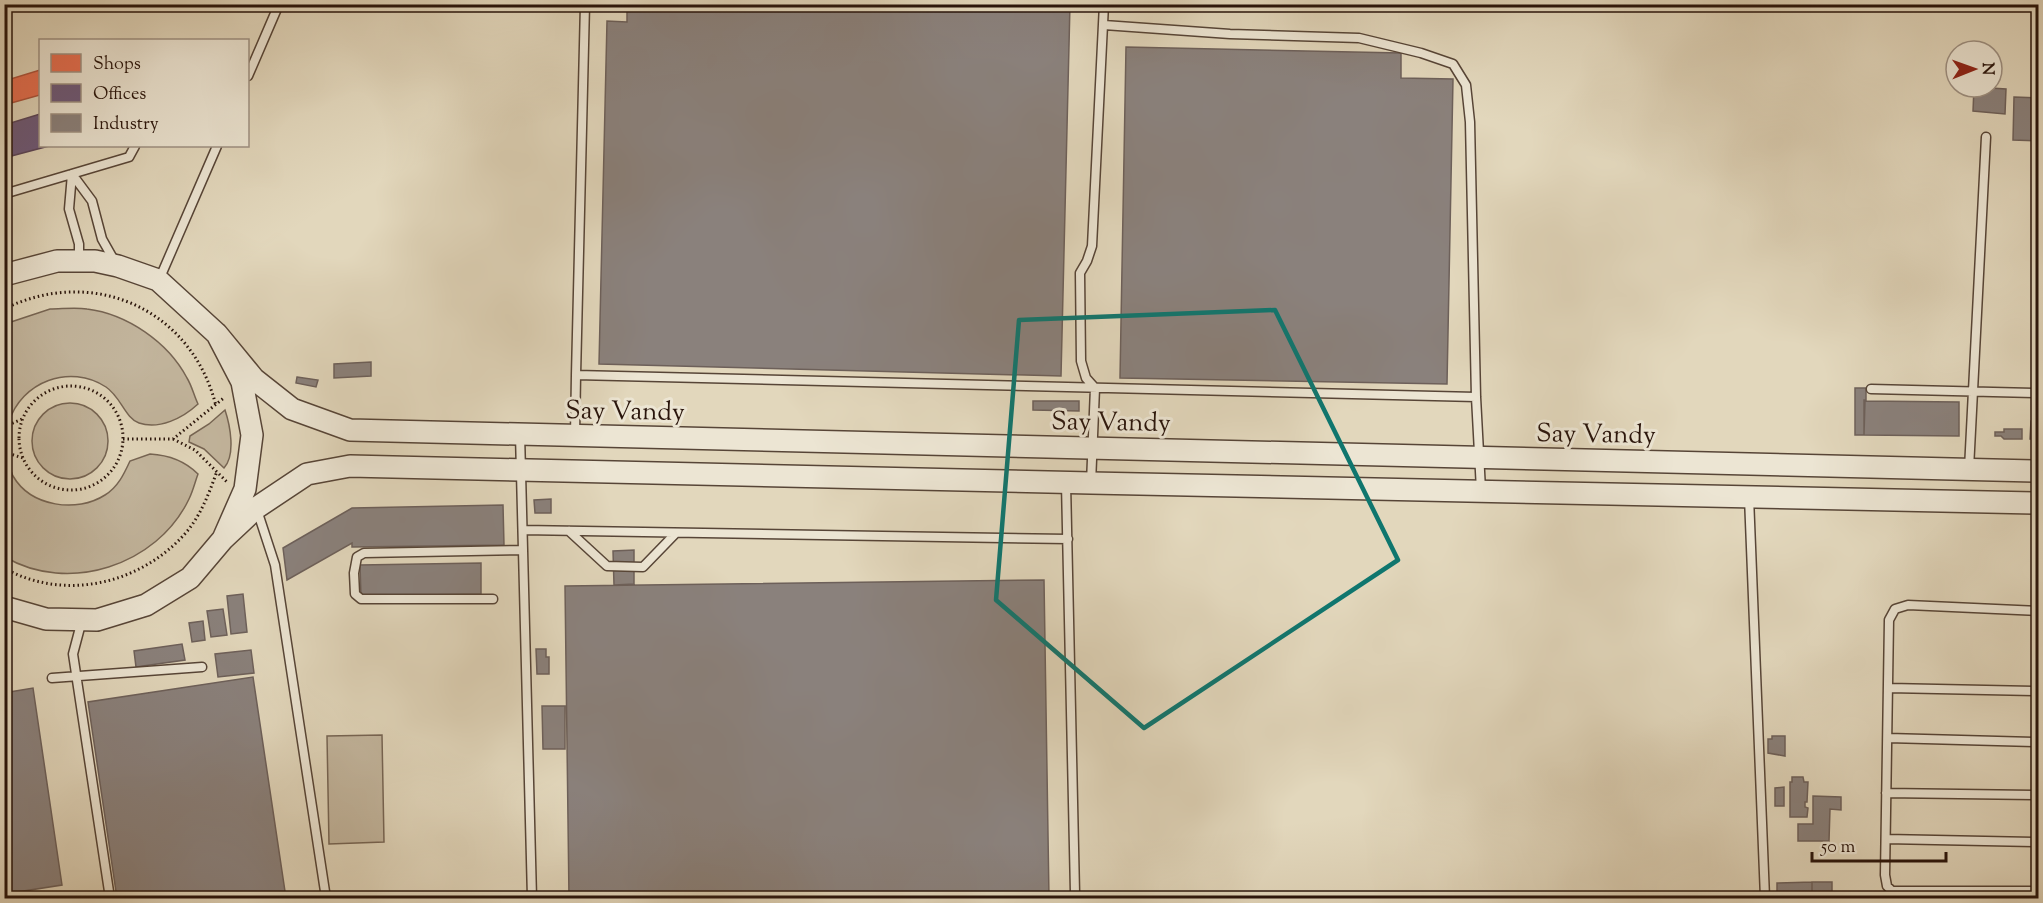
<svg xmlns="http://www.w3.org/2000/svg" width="2043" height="903" viewBox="0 0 2043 903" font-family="'Sorts Mill Goudy',serif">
	<rect width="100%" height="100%" fill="#e2d7bc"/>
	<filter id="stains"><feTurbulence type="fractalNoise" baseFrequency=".00333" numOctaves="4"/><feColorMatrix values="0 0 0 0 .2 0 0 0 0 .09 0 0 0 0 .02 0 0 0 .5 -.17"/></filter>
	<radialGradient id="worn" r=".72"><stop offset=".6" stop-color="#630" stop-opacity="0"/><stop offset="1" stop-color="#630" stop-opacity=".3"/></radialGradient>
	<path fill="#c3b69e" stroke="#766554" stroke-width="1.5" d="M50 309C62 309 75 307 87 309 127 314 168 342 187 378 192 386 194 396 198 404 183 418 159 430 139 423 125 418 121 397 106 387 70 363 21 382 9 422L5 424V326L11 322Z
		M32 441a38 38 0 1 1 76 0a38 38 0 1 1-76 0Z
		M225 410C230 425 236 455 224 468L204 449 189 442 190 436 209 424Z
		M150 454C168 455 185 461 198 474 195 482 193 491 189 499 157 566 68 594 5 557V461L9 462C10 466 11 472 13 476 31 507 77 513 105 495 118 487 124 474 130 461Z
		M382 735 384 842 329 844 327 736Z"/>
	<path fill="#e76f51" stroke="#ae543c" stroke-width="1.5" d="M40 70V95L4 105V81Z"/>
	<path fill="#6d597a" stroke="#594459" stroke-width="1.5" d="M40 114V146H49L4 158V125Z"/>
	<path fill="#8a817c" stroke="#6d605a" stroke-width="1.5" d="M627 4H1070L1061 376 599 364 607 21 627 22Z
		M1126 47 1401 53V78L1453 79 1447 384 1120 378Z
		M1974 87 2006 89 2005 114 1973 111Z
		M2014 97 2038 98V141L2013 140Z
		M371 362V376L334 378V364Z
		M297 377 318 380 316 387 296 383Z
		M1855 388H1866V400H1864V435H1855Z
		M1033 401H1079V411L1033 410Z
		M1865 401 1959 402V436L1864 435Z
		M2031 421H2038V439H2030Z
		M2004 429H2022V439H2004L2001 436H1995V432H2004Z
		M551 499V513H535L534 500Z
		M503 505 504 545 352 547V543L287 580 283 548 352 508Z
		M634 550V584L614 585 613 551Z
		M481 563V594L361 596 360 565Z
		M1044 580 1049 898H569L565 586Z
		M243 594 247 632 231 634 227 596Z
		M223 609 227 635 211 637 207 611Z
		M203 621 205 640 192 642 189 623Z
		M182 644 185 660 136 667 134 651Z
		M536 649H546V657H549V674H537Z
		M251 650 254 673 218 677 215 654Z
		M253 677 286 898H117L88 702Z
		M33 688 62 885 4 894V693Z
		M542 706H565V749H543Z
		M1772 736H1785V756L1768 753V739H1772Z
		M1792 777H1803L1804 782H1808L1807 802H1805V807L1808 808 1807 817H1790V782H1792Z
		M1784 787V806H1775V788Z
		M1813 796 1841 797V810L1830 809 1829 841H1798V824H1813Z
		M1812 882V898H1777V883Z
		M1812 882H1832V898H1812Z
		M564 893 565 898H546V894Z"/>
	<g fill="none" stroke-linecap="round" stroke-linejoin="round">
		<g stroke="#574537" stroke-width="11">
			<path id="service" d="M585 4 576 375 1476 397
				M1104 25 1230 34 1359 38 1421 53 1453 64 1466 85 1470 122 1476 397 1481 490
				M248 76 279 4
				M72 174 92 201 102 239 115 262
				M72 174 69 209 79 244V259
				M4 194 129 157 135 146
				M159 280 217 146
				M1871 389 2038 393
				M520 434 532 898
				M575 435 576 375
				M1969 469 1986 137
				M1066 483 1075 893
				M1091 483 1095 388 1086 378 1081 361 1080 273 1087 261 1092 246 1104 4
				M1749 497 1765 898
				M257 510 275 565 326 898
				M523 530 1068 539
				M569 531 607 566 643 567 676 533
				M493 599H361L355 594 354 573 357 557 364 553 523 550
				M2038 611 1908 605 1895 609 1889 620 1885 875 1887 886 1892 891H2038
				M82 620 73 654 110 898
				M52 678 202 667
				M1889 688 2038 691
				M1888 738 2038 742
				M1886 793 2038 795
				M1886 839 2038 842"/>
		</g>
		<g stroke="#574537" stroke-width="24">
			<path id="tertiary" d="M4 275 57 261H95L118 266 158 280 217 334 242 382 252 435 245 489 223 539 190 578 146 605 97 620 46 619 4 607
				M217 334 254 379 292 409 350 430 2038 471
				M223 539 256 508 307 474 350 466 1091 483 2038 503"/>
		</g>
		<path stroke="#29140b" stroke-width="3" stroke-dasharray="1.5 3" stroke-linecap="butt" d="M4 309C93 265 192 309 216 406
			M19 438a52 52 0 1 1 104 0a52 52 0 1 1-104 0Z
			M4 427 22 419
			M123 439H173L225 397
			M173 439 195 450 227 482
			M4 452 23 458
			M4 568C66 603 145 583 189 529 202 512 210 491 217 471"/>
		<use href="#service" stroke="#ece5d3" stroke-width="8"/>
		<use href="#tertiary" stroke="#ece5d3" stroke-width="21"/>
	</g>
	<path fill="none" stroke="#0f766e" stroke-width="4.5" stroke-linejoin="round" d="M1275 310 1398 560 1144 728 996 600 1019 320Z"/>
	<g text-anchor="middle" stroke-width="6" stroke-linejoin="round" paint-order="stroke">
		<g font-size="26" fill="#29140b" stroke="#ece5d3">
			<text transform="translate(625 410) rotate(1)" y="9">Say Vandy</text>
			<text transform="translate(1111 421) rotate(1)" y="9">Say Vandy</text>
			<text transform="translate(1596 433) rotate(1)" y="9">Say Vandy</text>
		</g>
	</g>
	<rect width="2043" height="903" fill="none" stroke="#e2d7bc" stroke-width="24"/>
	<rect x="6" y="6" width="2031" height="891" fill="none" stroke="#29140b" stroke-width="3"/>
	<rect x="12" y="12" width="2019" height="879" fill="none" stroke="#29140b" stroke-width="1.5"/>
	<rect x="39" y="39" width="210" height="108" fill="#ece5d3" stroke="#9e9183" stroke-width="1.5"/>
	<rect x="51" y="54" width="30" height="18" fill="#e76f51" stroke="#9e9183" stroke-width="1.5"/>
	<text x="93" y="69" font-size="18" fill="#29140b">Shops</text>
	<rect x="51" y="84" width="30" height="18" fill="#6d597a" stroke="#9e9183" stroke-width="1.5"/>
	<text x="93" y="99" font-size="18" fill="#29140b">Offices</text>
	<rect x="51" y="114" width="30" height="18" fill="#8a817c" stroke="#9e9183" stroke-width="1.5"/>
	<text x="93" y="129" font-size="18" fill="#29140b">Industry</text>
	<g transform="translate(1974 69) rotate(89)"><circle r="28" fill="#ece5d3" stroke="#9e9183" stroke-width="1.5"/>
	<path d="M0-4.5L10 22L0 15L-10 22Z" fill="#8f2418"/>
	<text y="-9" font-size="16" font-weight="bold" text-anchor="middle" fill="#29140b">N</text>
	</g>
	<path d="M1812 852v9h134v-9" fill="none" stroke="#29140b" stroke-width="3"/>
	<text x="1821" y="852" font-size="18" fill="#29140b" stroke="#ece5d3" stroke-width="4.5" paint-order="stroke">50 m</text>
	<rect width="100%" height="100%" filter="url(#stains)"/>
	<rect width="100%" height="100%" fill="url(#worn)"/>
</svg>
